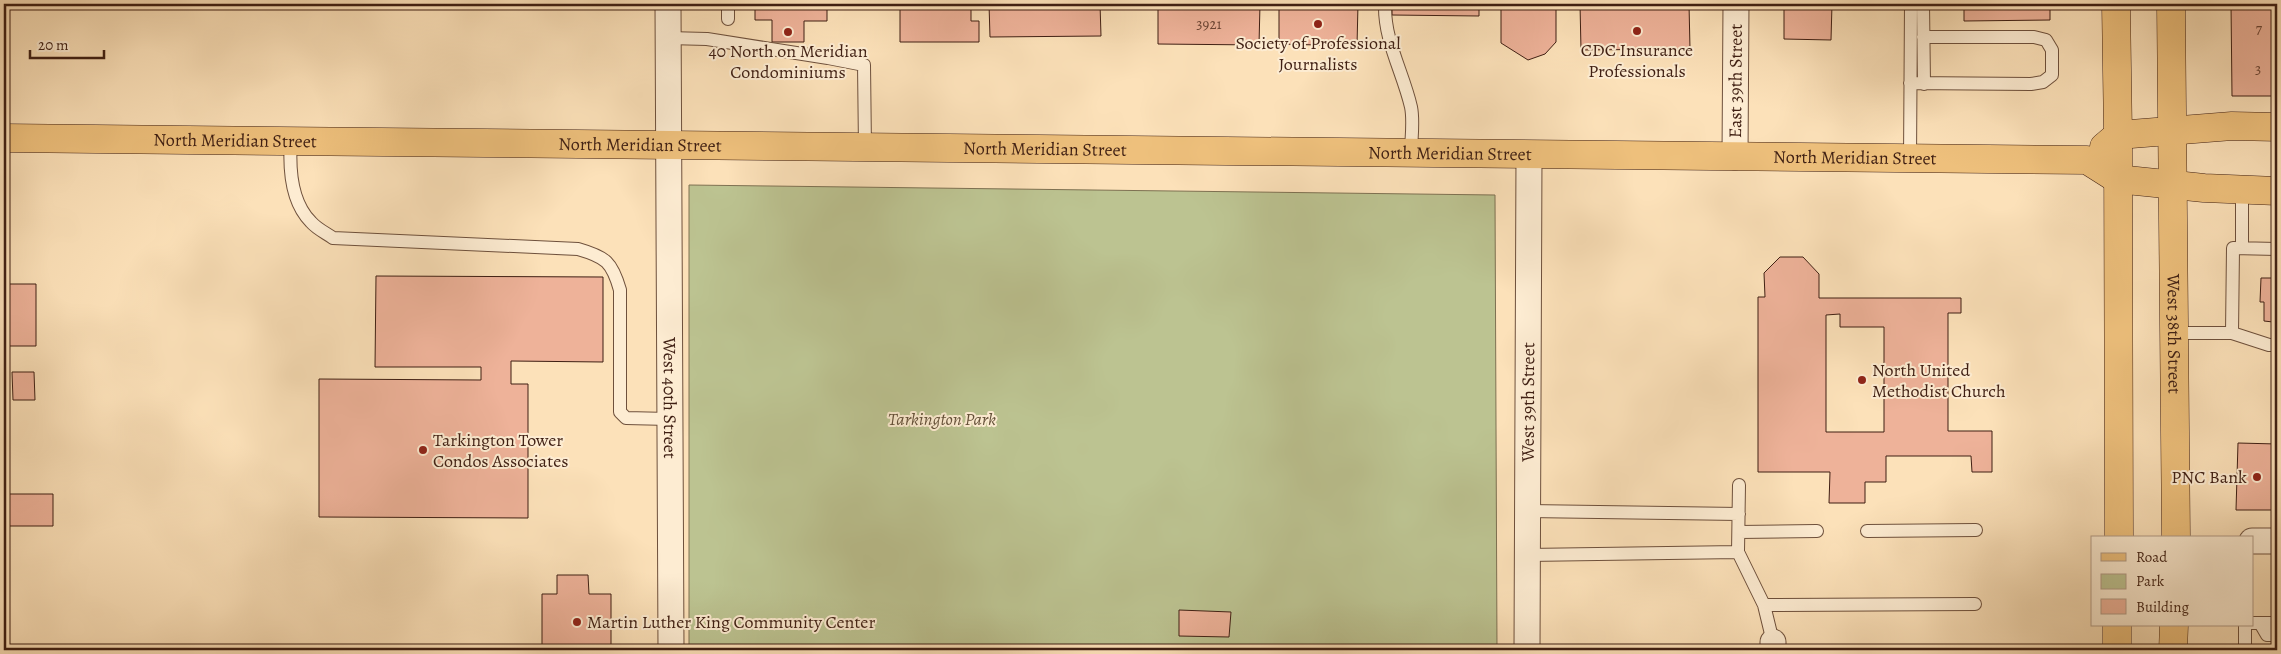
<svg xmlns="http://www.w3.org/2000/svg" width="2281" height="654" viewBox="0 0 2281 654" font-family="Alegreya,serif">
	<rect width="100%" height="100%" fill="#fce1b9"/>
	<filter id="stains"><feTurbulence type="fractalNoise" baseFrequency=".004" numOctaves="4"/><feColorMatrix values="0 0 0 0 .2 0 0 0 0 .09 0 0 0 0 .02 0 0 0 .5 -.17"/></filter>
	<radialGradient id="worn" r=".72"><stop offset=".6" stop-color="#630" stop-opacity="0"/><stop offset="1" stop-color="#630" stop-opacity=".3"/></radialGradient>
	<path fill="#bcc391" stroke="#7e7152" d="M689 185 1495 195 1497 650H689Z"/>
	<path fill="#eeb299" stroke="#3f1f13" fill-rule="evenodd" d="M755 4H827V21H804V42H772V20H755Z
		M900 4H971V21H979V42H900Z
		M989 4H1100L1101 36 990 37Z
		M1158 4H1260L1259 45 1158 44Z
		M1279 4H1358L1357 46 1279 44Z
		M1392 4H1479V16L1392 15Z
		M1501 4H1556V42L1545 54 1528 60 1501 43Z
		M1580 4H1689L1690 49 1581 50Z
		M1784 4H1832L1831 40 1784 39Z
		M1964 4H2050V20L1964 21Z
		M2231 4H2277V96H2232Z
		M1780 257H1803L1819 274V298H1961V313H1948V431H1992V472H1972L1971 456H1886V482H1865V503H1829L1830 472H1758V297H1765L1764 273ZM1840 314V327H1884V432H1826V315Z
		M376 276 603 277V362L511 361V384H528V518L319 517V379L481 380V367H375Z
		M2261 278H2277V340H2272L2273 322 2264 321V302H2260Z
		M4 284H36V346H4Z
		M12 372H34L35 400H13Z
		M2238 443 2277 444V510H2236Z
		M4 494H53V526H4Z
		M557 575H588L589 594H611V650H542V594H557Z
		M1179 610 1231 612 1229 637 1179 636Z
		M2275 642H2277V650H2272Z
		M1811 649H1852V650H1811Z"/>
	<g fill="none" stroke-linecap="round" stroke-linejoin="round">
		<g stroke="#6e503c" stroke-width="14">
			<path id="service" d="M728 4V19
				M1385 4C1384 41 1403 72 1411 107 1414 121 1411 139 1411 154
				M1923 4 1924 84
				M668 38 707 39 828 58 864 65 865 148
				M1910 83 2031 84 2043 82 2052 75V50L2046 40 2034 37H1923
				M291 141C289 168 291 202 311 222 317 229 326 233 333 238L578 249C606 257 612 262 620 290V412L626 418 669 419
				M1910 159 1911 4
				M2242 190V248
				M2174 333H2232L2269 345H2277
				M2232 333 2233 248 2277 249
				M1739 485 1738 552 1764 605 1773 642
				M1528 511 1739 514
				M1867 531 1976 530
				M1739 532 1817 531
				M1527 555 1738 552
				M1764 605 1975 604
				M2252 623H2277
				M2260 623 2267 635H2277
				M2245 625V650"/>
		</g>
		<g stroke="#6e503c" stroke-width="27">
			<g id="minor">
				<path id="s1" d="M668 4 671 650"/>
				<path id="s2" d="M1735 157 1736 4"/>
				<path d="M2252 541H2277"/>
				<path d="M1773 642V650"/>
				<path id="s3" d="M1527 650 1529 155"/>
			</g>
		</g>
		<g stroke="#3f1f13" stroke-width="29">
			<g id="primary">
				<path d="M2116 4 2118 135 2119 538"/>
				<path id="s4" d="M2171 4 2176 538"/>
				<path id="s5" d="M4 138 2087 160 2117 179 2204 188 2277 191"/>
				<path d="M2104 147 2118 135 2232 126 2277 127"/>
				<path d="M2117 650V625"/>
				<path d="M2173 650 2174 625"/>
			</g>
		</g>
		<use href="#service" stroke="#fdecd2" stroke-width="12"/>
		<use href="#minor" stroke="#fdecd2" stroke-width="25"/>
		<use href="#primary" stroke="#eec07c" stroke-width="28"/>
	</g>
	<g fill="#8f2418" stroke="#fdecd2" stroke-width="2">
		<circle cx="1318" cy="24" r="5"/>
		<circle cx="1637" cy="31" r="5"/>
		<circle cx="788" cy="32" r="5"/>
		<circle cx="1862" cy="380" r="5"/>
		<circle cx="423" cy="450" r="5"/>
		<circle cx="2257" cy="477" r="5"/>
		<circle cx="577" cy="622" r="5"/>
	</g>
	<g text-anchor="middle" stroke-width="4" stroke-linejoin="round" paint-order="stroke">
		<g font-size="15" fill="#6b4434">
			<text x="1209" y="29">3921</text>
			<text x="2259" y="34">7</text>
			<text x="2258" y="74">3</text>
		</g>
		<g font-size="18" fill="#3f1f13" stroke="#fdecd2">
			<text x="1318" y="49">Society of Professional<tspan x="1318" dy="21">Journalists</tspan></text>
			<text x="1637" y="56">CDC Insurance<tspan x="1637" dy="21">Professionals</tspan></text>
			<text x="788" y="57">40 North on Meridian<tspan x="788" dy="21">Condominiums</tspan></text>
			<text x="1872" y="376" text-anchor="start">North United<tspan x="1872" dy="21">Methodist Church</tspan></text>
			<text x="433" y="446" text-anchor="start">Tarkington Tower<tspan x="433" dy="21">Condos Associates</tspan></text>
			<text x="2247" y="483" text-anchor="end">PNC Bank</text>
			<text x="587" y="628" text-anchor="start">Martin Luther King Community Center</text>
		</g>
		<g font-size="18" fill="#3f1f13" stroke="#fdecd2">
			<text dy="6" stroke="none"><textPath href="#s2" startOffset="76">East 39th Street</textPath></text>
			<text dy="6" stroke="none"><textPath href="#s5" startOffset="231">North Meridian Street</textPath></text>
			<text dy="6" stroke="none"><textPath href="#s5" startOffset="636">North Meridian Street</textPath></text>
			<text dy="6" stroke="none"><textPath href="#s5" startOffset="1041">North Meridian Street</textPath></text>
			<text dy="6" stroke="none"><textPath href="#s5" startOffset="1446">North Meridian Street</textPath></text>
			<text dy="6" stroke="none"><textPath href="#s5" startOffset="1851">North Meridian Street</textPath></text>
			<text dy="6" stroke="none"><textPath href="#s4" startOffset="330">West 38th Street</textPath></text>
			<text dy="6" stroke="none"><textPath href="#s1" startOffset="394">West 40th Street</textPath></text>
			<text dy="6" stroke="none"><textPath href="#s3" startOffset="248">West 39th Street</textPath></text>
		</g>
		<g font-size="18" font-style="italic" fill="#645039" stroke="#fdecd2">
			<text x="942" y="425">Tarkington Park</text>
		</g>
	</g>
	<rect width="2281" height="654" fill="none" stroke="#fce1b9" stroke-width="20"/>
	<rect x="5" y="5" width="2271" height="644" fill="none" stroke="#3f1f13" stroke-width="2.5"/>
	<rect x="10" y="10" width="2261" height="634" fill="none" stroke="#3f1f13"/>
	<rect x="2091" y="536" width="162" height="90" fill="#fdecd2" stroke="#b19a86"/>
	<rect x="2101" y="553" width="25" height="8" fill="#eec07c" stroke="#b19a86"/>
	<text x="2136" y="562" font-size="15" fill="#3f1f13">Road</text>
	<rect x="2101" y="574" width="25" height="15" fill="#bcc391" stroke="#b19a86"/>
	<text x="2136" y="586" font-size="15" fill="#3f1f13">Park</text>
	<rect x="2101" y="599" width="25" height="15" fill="#eeb299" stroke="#b19a86"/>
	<text x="2136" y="612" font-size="15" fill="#3f1f13">Building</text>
	<path d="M30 50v8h74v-8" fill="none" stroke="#3f1f13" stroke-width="2.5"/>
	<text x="38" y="50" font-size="15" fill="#3f1f13" stroke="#fdecd2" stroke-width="4" paint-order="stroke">20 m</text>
	<rect width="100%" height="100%" filter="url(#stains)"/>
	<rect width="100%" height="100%" fill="url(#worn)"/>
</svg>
